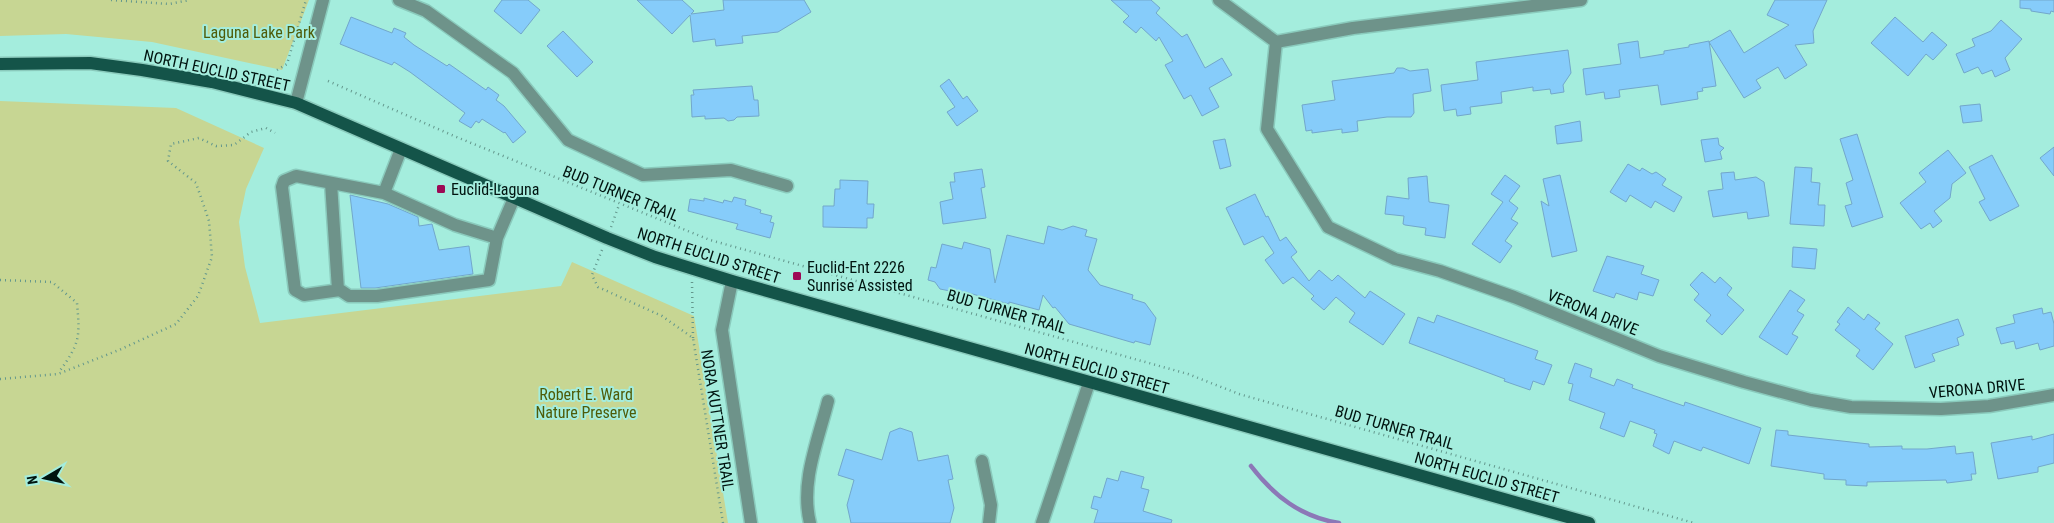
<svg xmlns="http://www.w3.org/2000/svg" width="2054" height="523" viewBox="0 0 2054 523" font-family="'Roboto Condensed',sans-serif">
	<rect width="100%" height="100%" fill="#a4eddd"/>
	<path fill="#c7d693" d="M0 0H309L282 70 152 42 66 34 0 36Z
		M0 101 176 108 264 148 246 189 239 222 245 267 260 323 561 286 572 262 694 316 728 523H0Z"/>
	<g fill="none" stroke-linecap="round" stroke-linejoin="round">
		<path stroke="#8c78b7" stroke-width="4.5" d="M1251 466C1274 496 1301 517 1339 523"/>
	</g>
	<path fill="#86ccfa" stroke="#72a7cb" d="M502 0H528L540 10 521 34 494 11Z
		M637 0H682L694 11 691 14 724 10 723 0H804L811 12 778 32 742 36 743 43 716 46 715 39 693 42 690 15 672 34Z
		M1111 0H1151L1160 8 1156 13 1182 37 1187 34 1205 68 1222 58 1232 75 1209 88 1219 107 1202 116 1191 95 1184 99 1165 65 1173 61 1159 37 1156 41 1141 27 1136 33 1123 22 1129 16Z
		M1775 0H1827L1813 31 1814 43 1795 45 1807 65 1785 79 1778 67 1756 80 1761 88 1744 98 1709 42 1730 30 1744 53 1789 25 1767 15Z
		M2020 0H2054V12L2051 11 2050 14 2031 11V9L2020 8Z
		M351 17 392 33 394 28 406 33 404 37 414 45 447 66 449 64 486 90 488 87 499 95 496 100 504 106 526 132 513 143 505 132 504 133 482 119 479 123 476 121 471 128 459 121 465 113 410 72 394 62 392 65 340 44Z
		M1895 17 1923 42 1932 32 1947 45 1933 60 1926 54 1908 76 1871 43Z
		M2001 20 2022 39 2005 58 2010 70 1995 77 1992 70 1982 74 1978 67 1964 73 1956 54 1975 46 1972 39 1991 31Z
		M563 31 593 62 577 77 547 46Z
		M1638 41 1640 58 1664 54V51L1689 47V45L1709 41 1716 86 1702 88 1703 91 1697 92 1698 99 1661 105 1658 85 1619 90 1620 97 1605 99 1604 92 1586 95 1583 69 1621 64 1618 44Z
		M1568 50 1571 73 1563 85 1564 92 1551 94 1550 89 1533 91V87L1501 92 1502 103 1470 107 1471 114 1457 116 1456 109 1444 111 1441 85 1478 80 1476 62Z
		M1397 68H1403L1410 71 1428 69 1431 91 1413 94 1414 113 1411 117H1387L1357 121 1358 131 1342 133V129L1312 133V130L1306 131 1302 105 1335 100 1332 81 1394 73Z
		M949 79 963 99 967 96 978 111 957 126 947 112 955 107 940 86Z
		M752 86 754 100H758L759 116 737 117 734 120 728 121 724 118 705 119V116L692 117 691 95H694L693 90Z
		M1980 104 1982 121 1963 123 1960 106Z
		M1580 121 1582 141 1557 144 1555 126Z
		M1857 134 1883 217 1852 227 1845 206 1852 204 1846 183 1853 180 1840 139Z
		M1718 138 1719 145 1724 148 1720 152 1722 159 1705 162 1701 140Z
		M1225 139 1231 166 1220 169 1213 141Z
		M2054 147V176L2040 158Z
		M1948 150 1966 173 1952 184 1950 198 1934 211 1942 221 1933 228 1930 223 1921 229 1900 203 1926 182 1919 173Z
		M1992 155 2019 206 1990 221 1979 202 1985 199 1969 167Z
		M1628 164 1640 171 1642 168 1652 174 1656 172 1666 179 1662 185 1682 197 1674 212 1655 201 1651 208 1630 195 1626 202 1610 192Z
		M1795 167 1812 168 1811 182 1820 183 1818 205H1825L1824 226 1790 224Z
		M982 169 985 187 981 188 986 218 943 224 940 202 953 199 950 182H955L954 173Z
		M1734 172 1735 180 1756 177 1764 182 1769 216 1748 219 1747 212 1713 217 1708 191 1723 189 1721 173Z
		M1505 175 1520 186 1509 201 1518 208 1511 219 1518 223 1505 241 1512 246 1500 263 1472 244 1503 202 1491 194Z
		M1560 175 1577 251 1552 257 1541 201 1549 206 1543 179Z
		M1427 176 1429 202 1449 205 1445 238 1425 235 1426 228 1405 225 1403 224 1404 216 1385 214 1387 196 1409 199 1408 178Z
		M840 180 868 181 867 204H874L873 218H867V228L823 227V206H834L835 189H840Z
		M1255 194 1266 217 1268 216 1280 241 1286 237 1297 252 1291 257 1309 281 1319 270 1332 281 1338 275 1365 298 1370 291 1405 314 1383 345 1349 322 1355 313 1336 297 1324 310 1311 299 1314 296 1293 277 1283 284 1265 260 1274 253 1263 236 1244 245 1226 208Z
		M350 195 388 204 418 217 419 226 432 224 439 250 469 246 473 274 375 288H361Z
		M734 197 746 200 745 205 761 210 760 213 772 216 770 222 774 223 770 238 736 229 738 224 688 211 690 199 704 201V198L723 203 724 200 732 202Z
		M1048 226 1062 230 1073 226 1087 230 1085 236 1097 239 1088 270 1100 285 1133 295 1132 299 1145 303 1156 318 1150 345 1135 341 1134 343 1069 324 1055 307 1053 308 1043 295 1039 310 1009 302V304L965 292V294L940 289 935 282 928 280 931 267 936 268 942 244 962 249 964 242 990 249 995 283 1007 235 1044 244Z
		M1793 247 1817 249 1815 269 1792 267Z
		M1607 256 1644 266 1641 274 1659 280 1653 296 1639 292 1637 300 1616 293 1614 298 1593 291Z
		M1702 272 1715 283 1720 277 1732 288 1727 295 1744 310 1722 335 1706 321 1711 315 1694 300 1699 294 1690 285Z
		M1790 290 1805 300 1797 311 1804 315 1792 334 1798 337 1787 355 1759 337Z
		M1848 307 1864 320 1868 314 1880 323 1875 329 1893 344 1873 370 1856 356 1860 350 1835 330 1840 324 1837 322Z
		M2042 308 2043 314 2051 312 2054 324V346L2040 350 2038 343 2016 349 2014 341 2001 344 1996 328 2015 323 2013 315Z
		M1437 315 1538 351 1535 359 1552 365 1544 385 1533 381 1530 390 1504 381 1505 379 1409 343 1418 317 1434 323Z
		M1958 319 1964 335 1957 338 1959 345 1932 354 1935 361 1915 368 1905 336Z
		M1575 363 1592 369 1590 377 1614 386 1617 379 1633 385 1632 388 1684 406 1685 402 1761 428 1749 464 1703 447 1701 451 1674 441 1669 454 1653 446 1657 434 1654 433 1655 430 1630 421 1624 437 1600 428 1605 413 1569 400 1573 384 1568 383Z
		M900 428 912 432 918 461 948 455 953 479 948 480 954 508 950 523H851L847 505 854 480 838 475 846 449 882 460 890 432Z
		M1776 430 1788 431V435L1869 444V447L1902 446V449H1927L1955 446 1956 454 1973 452 1976 474H1971L1972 480 1947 483 1946 480 1867 482V486L1846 485V480L1824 479V474L1771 466Z
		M2054 434V463L2038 467V472L1998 479 1991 443 2032 436V440Z
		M1121 471 1144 477 1141 488 1149 490 1143 511 1172 520 1171 523H1094L1098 510 1091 508 1094 496 1101 498 1107 478 1118 481Z"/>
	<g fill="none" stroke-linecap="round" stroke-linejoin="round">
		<g stroke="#8acabc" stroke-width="15">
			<path id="minor" d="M399 0 426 11 513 73 568 140 643 175 731 170 787 186
				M1219 0 1276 42 1353 28 1581 0
				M1276 42 1267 129 1328 227 1395 259 1440 271 1514 297 1659 356 1744 382 1811 400 1851 407 1941 409 1989 406 2054 395
				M296 103 323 0
				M296 176 384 193 455 225 497 238 489 280 377 296H349L340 290 304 295 295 290 282 187 284 181Z
				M331 183 338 290
				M384 193 401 149
				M497 238 514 198
				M732 281 722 330 751 523
				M982 461 991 505 989 523
				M810 523C800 482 818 441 828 401
				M1042 523 1089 383"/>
		</g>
		<g stroke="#8acabc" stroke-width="15">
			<path id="major" d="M0 64 90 63 142 70 212 82 296 103 607 238 655 257 732 281 1589 523"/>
		</g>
		<path stroke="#63978c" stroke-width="2.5" stroke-dasharray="1 4" stroke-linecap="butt" d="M111 0 169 4 190 0
			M277 70 287 64 306 0
			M328 81 454 136 710 240 1188 374 1239 394 1694 523
			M611 227 619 205
			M602 250 592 275 598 287 662 316 693 338 723 523
			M0 280 52 282 77 303C80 338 80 343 59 372
			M692 282 693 338
			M0 379 58 374 119 350 176 324 198 296 212 257 209 221 196 183 168 161 171 144 199 138 216 146 234 145 251 132 266 128 275 133"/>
		<use href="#minor" stroke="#6e938a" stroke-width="12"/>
		<use href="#major" stroke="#145449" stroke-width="12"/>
	</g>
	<g fill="#9d0955" stroke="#a4eddd" stroke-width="2">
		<rect x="436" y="184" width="10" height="10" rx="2.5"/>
		<rect x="792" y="271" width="10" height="10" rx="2.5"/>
	</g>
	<g text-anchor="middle" stroke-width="4" stroke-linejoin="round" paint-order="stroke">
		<g font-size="16" fill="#4f5b08" stroke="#a4eddd">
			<text x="259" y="38">Laguna Lake Park</text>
			<text x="586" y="400">Robert E. Ward<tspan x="586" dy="18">Nature Preserve</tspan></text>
		</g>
		<g font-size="16" fill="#001410" stroke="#a4eddd">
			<text transform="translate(217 70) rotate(12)" y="6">NORTH EUCLID STREET</text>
			<text transform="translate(621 193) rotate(22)" y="6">BUD TURNER TRAIL</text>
			<text transform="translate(709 255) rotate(18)" y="6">NORTH EUCLID STREET</text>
			<text transform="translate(1007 311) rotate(16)" y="6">BUD TURNER TRAIL</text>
			<text transform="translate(1593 312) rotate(22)" y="6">VERONA DRIVE</text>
			<text transform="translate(1097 368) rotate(16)" y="6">NORTH EUCLID STREET</text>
			<text transform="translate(1977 388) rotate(-5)" y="6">VERONA DRIVE</text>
			<text transform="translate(718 420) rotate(81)" y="6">NORA KUTTNER TRAIL</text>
			<text transform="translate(1395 427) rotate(16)" y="6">BUD TURNER TRAIL</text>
			<text transform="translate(1487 477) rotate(16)" y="6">NORTH EUCLID STREET</text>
		</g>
		<g font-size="16" fill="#001410" stroke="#a4eddd" text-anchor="start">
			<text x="451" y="195">Euclid-Laguna</text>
			<text x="807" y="273">Euclid-Ent 2226<tspan x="807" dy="18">Sunrise Assisted</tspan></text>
		</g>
	</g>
	<g transform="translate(45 478) rotate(261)" stroke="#a4eddd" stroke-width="4" paint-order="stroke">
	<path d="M0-4L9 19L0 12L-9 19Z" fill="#001410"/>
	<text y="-8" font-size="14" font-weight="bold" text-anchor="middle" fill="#001410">N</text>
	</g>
</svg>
